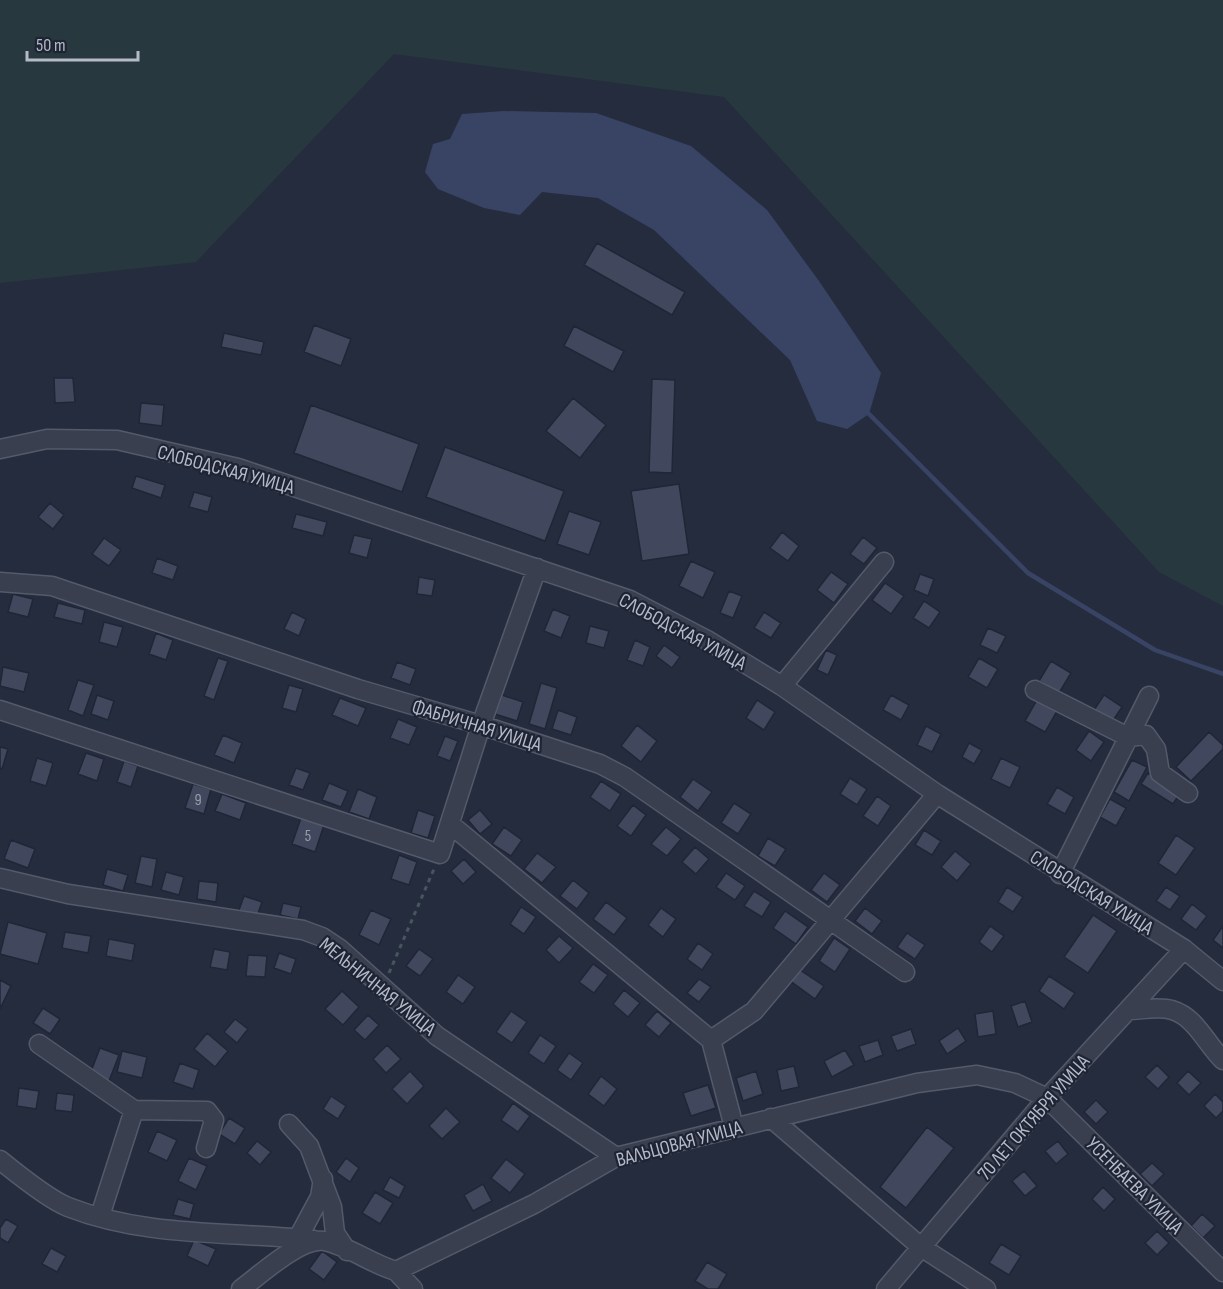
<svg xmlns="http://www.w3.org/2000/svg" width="1223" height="1289" viewBox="0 0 1223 1289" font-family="'Sofia Sans Condensed',sans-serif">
	<rect width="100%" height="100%" fill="#252c3e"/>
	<path fill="#27393f" d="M0 0H1223V606L1159 572 724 97 394 54 196 262 0 283Z"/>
	<path fill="#394465" d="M504 111 596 113 691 146 767 210 819 281 881 373 869 414 847 429 817 421 790 360 654 230 598 198 542 192 520 215 484 208 438 189 425 172 433 144 450 139 462 114Z"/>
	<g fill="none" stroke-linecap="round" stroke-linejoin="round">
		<path stroke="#394465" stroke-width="4.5" d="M869 414 1028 573 1155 650 1223 674"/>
	</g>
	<path fill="#41485e" stroke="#202636" stroke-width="1.5" d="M597 243 685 292 672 315 584 265Z
		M314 325 351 339 341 366 304 352Z
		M574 326 624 351 613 372 564 346Z
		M224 333 264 342 261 355 221 347Z
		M54 378H73L75 402 55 403Z
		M652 379 675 380 672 473 649 472Z
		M573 398 606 425 580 458 546 431Z
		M141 403 164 405 162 426 139 423Z
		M311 405 419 444 402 492 294 453Z
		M445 447 564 491 545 541 426 497Z
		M136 476 165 485 161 498 132 488Z
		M679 484 689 554 642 561 631 491Z
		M194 492 212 497 208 512 189 507Z
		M50 503 64 515 53 529 38 517Z
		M569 511 601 522 589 555 557 544Z
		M296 514 327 522 323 536 292 528Z
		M782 532 799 546 788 561 770 548Z
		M354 535 372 539 367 558 349 553Z
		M863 537 877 548 864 564 850 554Z
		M104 538 121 550 109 566 92 554Z
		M157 558 178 566 173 580 152 573Z
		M691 561 715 572 703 598 679 586Z
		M831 572 848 584 834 603 817 590Z
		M920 574 934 579 928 596 914 590Z
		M419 577 435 580 432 596 417 594Z
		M885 583 904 596 891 614 872 600Z
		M729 591 742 596 733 618 720 613Z
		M13 594 33 599 28 617 8 612Z
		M924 601 940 612 929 628 913 618Z
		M58 603 85 610 82 624 54 617Z
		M553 609 570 616 561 638 544 631Z
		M292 612 306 619 299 636 284 629Z
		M764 612 781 623 771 638 754 628Z
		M104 622 123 627 117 647 99 642Z
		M590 626 609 631 604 648 586 643Z
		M988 628 1006 636 997 653 980 645Z
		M156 633 173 640 166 660 149 654Z
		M635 640 650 647 643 666 627 660Z
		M664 645 680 657 672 668 656 656Z
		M826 650 837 655 828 675 817 670Z
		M218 658 228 661 214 700 204 696Z
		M979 658 998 669 987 688 968 677Z
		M1051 661 1071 673 1059 693 1039 681Z
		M397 662 416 669 410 685 391 678Z
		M3 667 29 673 24 692 0 686Z
		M78 680 94 685 83 716 68 710Z
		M541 683 557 688 545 729 529 724Z
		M289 685 303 689 296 712 282 708Z
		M97 695 114 701 108 720 91 714Z
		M502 695 523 702 517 721 495 714Z
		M891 695 909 705 901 720 883 710Z
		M1104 695 1122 707 1112 722 1094 710Z
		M340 698 366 708 358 726 332 715Z
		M757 700 775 712 764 730 746 718Z
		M1037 700 1057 711 1045 732 1025 721Z
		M558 710 577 717 571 735 552 729Z
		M398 719 417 727 409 745 390 738Z
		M637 725 657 741 641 762 621 746Z
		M926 726 941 734 932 752 917 745Z
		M1089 731 1104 742 1091 761 1076 750Z
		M1209 732 1223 745V749L1191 781 1176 767Z
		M223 735 242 743 234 763 214 755Z
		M445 736 458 741 450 761 437 756Z
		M969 743 982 750 974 764 962 757Z
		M0 747 8 749 2 769 0 768Z
		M86 753 104 759 97 781 78 774Z
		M37 758 53 763 46 786 30 781Z
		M1001 758 1020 767 1010 788 991 779Z
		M1132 760 1147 767 1129 801 1114 792Z
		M124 761 138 766 131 787 117 782Z
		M296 768 310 773 303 790 289 785Z
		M1148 773 1180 793 1173 804 1141 784Z
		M850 778 867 789 857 805 840 794Z
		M693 779 712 792 698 811 680 797Z
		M601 781 621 794 610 811 590 797Z
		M329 783 348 791 341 807 322 800Z
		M193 784 211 789 204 814 185 808Z
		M1057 787 1074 797 1065 814 1047 804Z
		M358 789 377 797 369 819 349 812Z
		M222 794 246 803 240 820 215 811Z
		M877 796 891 806 878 826 863 816Z
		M1110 799 1126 808 1116 826 1100 817Z
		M734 803 751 814 738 834 721 823Z
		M633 805 646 815 631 836 617 826Z
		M418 810 435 816 428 838 411 833Z
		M480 810 492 824 480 834 468 820Z
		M301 818 324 825 315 852 292 844Z
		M504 827 522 840 511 856 492 844Z
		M666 827 681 839 667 856 651 844Z
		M924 830 941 841 932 855 915 845Z
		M1176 835 1195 848 1176 875 1158 863Z
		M768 838 786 849 775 866 758 856Z
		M11 840 35 849 28 868 4 859Z
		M695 847 709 859 696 874 682 862Z
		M955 851 971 864 957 881 941 867Z
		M537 853 556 867 542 883 524 869Z
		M399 855 417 862 409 885 391 879Z
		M141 856 157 859 152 887 135 883Z
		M464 859 476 872 463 884 451 871Z
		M107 869 128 875 123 891 103 885Z
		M166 872 184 877 179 895 161 890Z
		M726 873 745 886 735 900 716 887Z
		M824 873 840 885 827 902 811 890Z
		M573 880 589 893 577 909 560 896Z
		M199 881 218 883 216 902 197 899Z
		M1007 887 1023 897 1013 912 998 902Z
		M1166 887 1180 896 1170 910 1156 901Z
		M754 891 771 902 762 917 744 906Z
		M244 896 262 902 257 916 239 910Z
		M606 902 627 918 614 935 593 919Z
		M283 903 301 907 298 919 280 915Z
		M1192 904 1207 916 1196 930 1181 919Z
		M521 907 536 917 524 934 510 924Z
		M661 908 676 919 663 937 648 925Z
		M865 908 882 921 872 934 855 921Z
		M371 910 391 919 379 945 359 935Z
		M785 911 808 927 796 944 773 928Z
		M1093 915 1117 931 1088 973 1064 957Z
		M8 922 47 933 38 964 0 954Z
		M990 926 1004 936 992 952 979 942Z
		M1223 926V948L1213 940Z
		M65 932 91 936 88 953 62 948Z
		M907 933 925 945 915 959 897 947Z
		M559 936 573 948 559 963 546 950Z
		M834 938 850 949 835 972 819 961Z
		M109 939 135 944 132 961 106 956Z
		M698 943 713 954 702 970 687 959Z
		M214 949 230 952 227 970 210 967Z
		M419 949 433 959 420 976 406 966Z
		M279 953 296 959 291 974 274 968Z
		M248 955 267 956 265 977 246 976Z
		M593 964 608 975 594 993 579 982Z
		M797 968 824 986 815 999 789 980Z
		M458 975 475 987 463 1004 446 992Z
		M1049 976 1075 993 1064 1009 1039 991Z
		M699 979 711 987 699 1002 687 993Z
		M0 980 11 986 0 1009Z
		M624 990 640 1003 628 1017 613 1004Z
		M342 991 359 1007 343 1025 325 1009Z
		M1025 1001 1032 1022 1018 1027 1011 1006Z
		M43 1008 60 1019 50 1034 33 1023Z
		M511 1011 527 1022 512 1043 496 1032Z
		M657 1011 671 1023 659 1037 645 1025Z
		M993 1011 996 1034 978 1037 975 1014Z
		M368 1015 379 1025 365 1040 354 1030Z
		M235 1019 248 1029 237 1043 224 1032Z
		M958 1028 966 1041 947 1054 939 1041Z
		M911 1029 916 1044 897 1051 891 1036Z
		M207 1033 228 1051 215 1067 194 1049Z
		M540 1035 556 1046 544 1064 528 1053Z
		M878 1040 883 1055 865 1062 859 1046Z
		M387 1045 401 1059 386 1073 373 1059Z
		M100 1048 119 1055 109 1081 90 1074Z
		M845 1050 854 1065 832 1077 824 1061Z
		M122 1051 147 1057 142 1078 117 1072Z
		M569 1053 583 1063 571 1080 557 1070Z
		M180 1063 199 1070 193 1089 173 1082Z
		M1157 1065 1169 1077 1158 1089 1145 1077Z
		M794 1066 799 1087 781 1091 777 1070Z
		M410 1071 424 1086 407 1104 392 1089Z
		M756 1071 763 1094 743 1101 736 1078Z
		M1188 1071 1201 1083 1189 1095 1177 1083Z
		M601 1076 617 1089 604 1106 588 1094Z
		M708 1085 716 1108 691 1116 683 1093Z
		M19 1088 39 1091 36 1109 17 1106Z
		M57 1093 74 1095 72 1112 55 1110Z
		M1215 1094 1223 1102V1111L1216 1118 1204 1106Z
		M331 1096 346 1106 338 1119 323 1109Z
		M1096 1100 1108 1112 1096 1124 1084 1112Z
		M513 1103 530 1116 518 1132 501 1120Z
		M446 1108 460 1122 442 1139 429 1126Z
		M229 1118 245 1128 235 1144 219 1134Z
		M927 1127 954 1148 906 1208 880 1187Z
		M157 1131 177 1140 167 1161 148 1152Z
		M257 1141 271 1152 260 1165 247 1153Z
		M1058 1141 1068 1154 1056 1164 1045 1151Z
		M189 1158 207 1166 196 1190 178 1181Z
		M346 1158 359 1168 350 1182 336 1172Z
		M506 1159 525 1174 510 1193 491 1178Z
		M1152 1163 1164 1174 1152 1186 1140 1174Z
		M1024 1171 1037 1186 1025 1196 1012 1181Z
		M390 1177 405 1186 399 1198 383 1190Z
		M483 1184 492 1201 473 1211 464 1195Z
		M1103 1187 1115 1199 1104 1211 1092 1199Z
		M375 1192 393 1203 380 1224 362 1213Z
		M178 1199 194 1204 190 1219 173 1215Z
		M1202 1214 1215 1226 1203 1238 1191 1226Z
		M6 1219 18 1226 8 1243 0 1238V1228Z
		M1157 1231 1169 1243 1157 1255 1145 1243Z
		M194 1240 216 1249 208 1266 187 1256Z
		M1001 1244 1021 1256 1009 1275 989 1263Z
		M51 1248 66 1256 57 1272 42 1264Z
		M322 1251 337 1262 324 1280 309 1269Z
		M707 1262 727 1274 718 1289H708L695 1281Z"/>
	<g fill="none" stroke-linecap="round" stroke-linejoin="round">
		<g stroke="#545a69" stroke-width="21">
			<path id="minor" d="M0 449 47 439 117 440 238 468 630 600 707 640 782 686 937 794 1184 949 1223 981
				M0 582 52 586 358 689 481 725 600 764 625 777 905 972
				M782 686 884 562
				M1035 690 1128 737 1146 735 1156 749 1160 773 1188 793
				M0 710 440 854 481 725 537 568
				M450 824 711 1040 734 1127
				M1060 874 1149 696
				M0 878 68 894 303 930 322 937 340 949 437 1036 616 1157
				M1128 1010C1141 1010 1159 1006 1172 1010 1196 1017 1206 1044 1223 1060
				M711 1040 754 1011 937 794
				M39 1044 134 1110 207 1111 214 1120 206 1148
				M771 1118 921 1247 986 1289
				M289 1124 309 1146 332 1207 335 1233 347 1251
				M0 1160C16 1173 50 1200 68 1207 147 1238 232 1231 314 1240
				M100 1216 134 1110
				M298 1238 320 1197 323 1179
				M396 1271 413 1289
				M241 1289C260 1275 301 1237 324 1241 349 1246 371 1264 396 1271L534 1204 616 1157 917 1083 977 1075 1015 1083 1047 1098 1223 1272
				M886 1289 1047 1098 1184 949"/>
		</g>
		<path stroke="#45565c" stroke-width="3" stroke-dasharray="4.5 4.5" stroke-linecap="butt" d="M389 973 434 869"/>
		<use href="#minor" stroke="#393f4e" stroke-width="18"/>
	</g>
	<g text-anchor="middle" stroke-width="4.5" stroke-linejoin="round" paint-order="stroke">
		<g font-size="16" fill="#989eae">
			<text x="198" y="805">9</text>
			<text x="308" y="841">5</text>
		</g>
		<g font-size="20" fill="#b5bac9" stroke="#1e2434">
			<text transform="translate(226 469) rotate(15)" y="7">СЛОБОДСКАЯ УЛИЦА</text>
			<text transform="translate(683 631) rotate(28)" y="7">СЛОБОДСКАЯ УЛИЦА</text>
			<text transform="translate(477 725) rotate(17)" y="7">ФАБРИЧНАЯ УЛИЦА</text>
			<text transform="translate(1092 892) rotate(32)" y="7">СЛОБОДСКАЯ УЛИЦА</text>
			<text transform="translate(378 986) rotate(39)" y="7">МЕЛЬНИЧНАЯ УЛИЦА</text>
			<text transform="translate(1033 1117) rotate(-49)" y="7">70 ЛЕТ ОКТЯБРЯ УЛИЦА</text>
			<text transform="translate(679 1143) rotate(-15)" y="7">ВАЛЬЦОВАЯ УЛИЦА</text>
			<text transform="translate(1135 1185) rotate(45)" y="7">УСЕНБАЕВА УЛИЦА</text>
		</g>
	</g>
	<path d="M27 51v9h111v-9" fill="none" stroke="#b5bac9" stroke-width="3"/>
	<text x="36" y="51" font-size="18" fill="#b5bac9" stroke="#1e2434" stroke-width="4.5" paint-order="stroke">50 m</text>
</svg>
